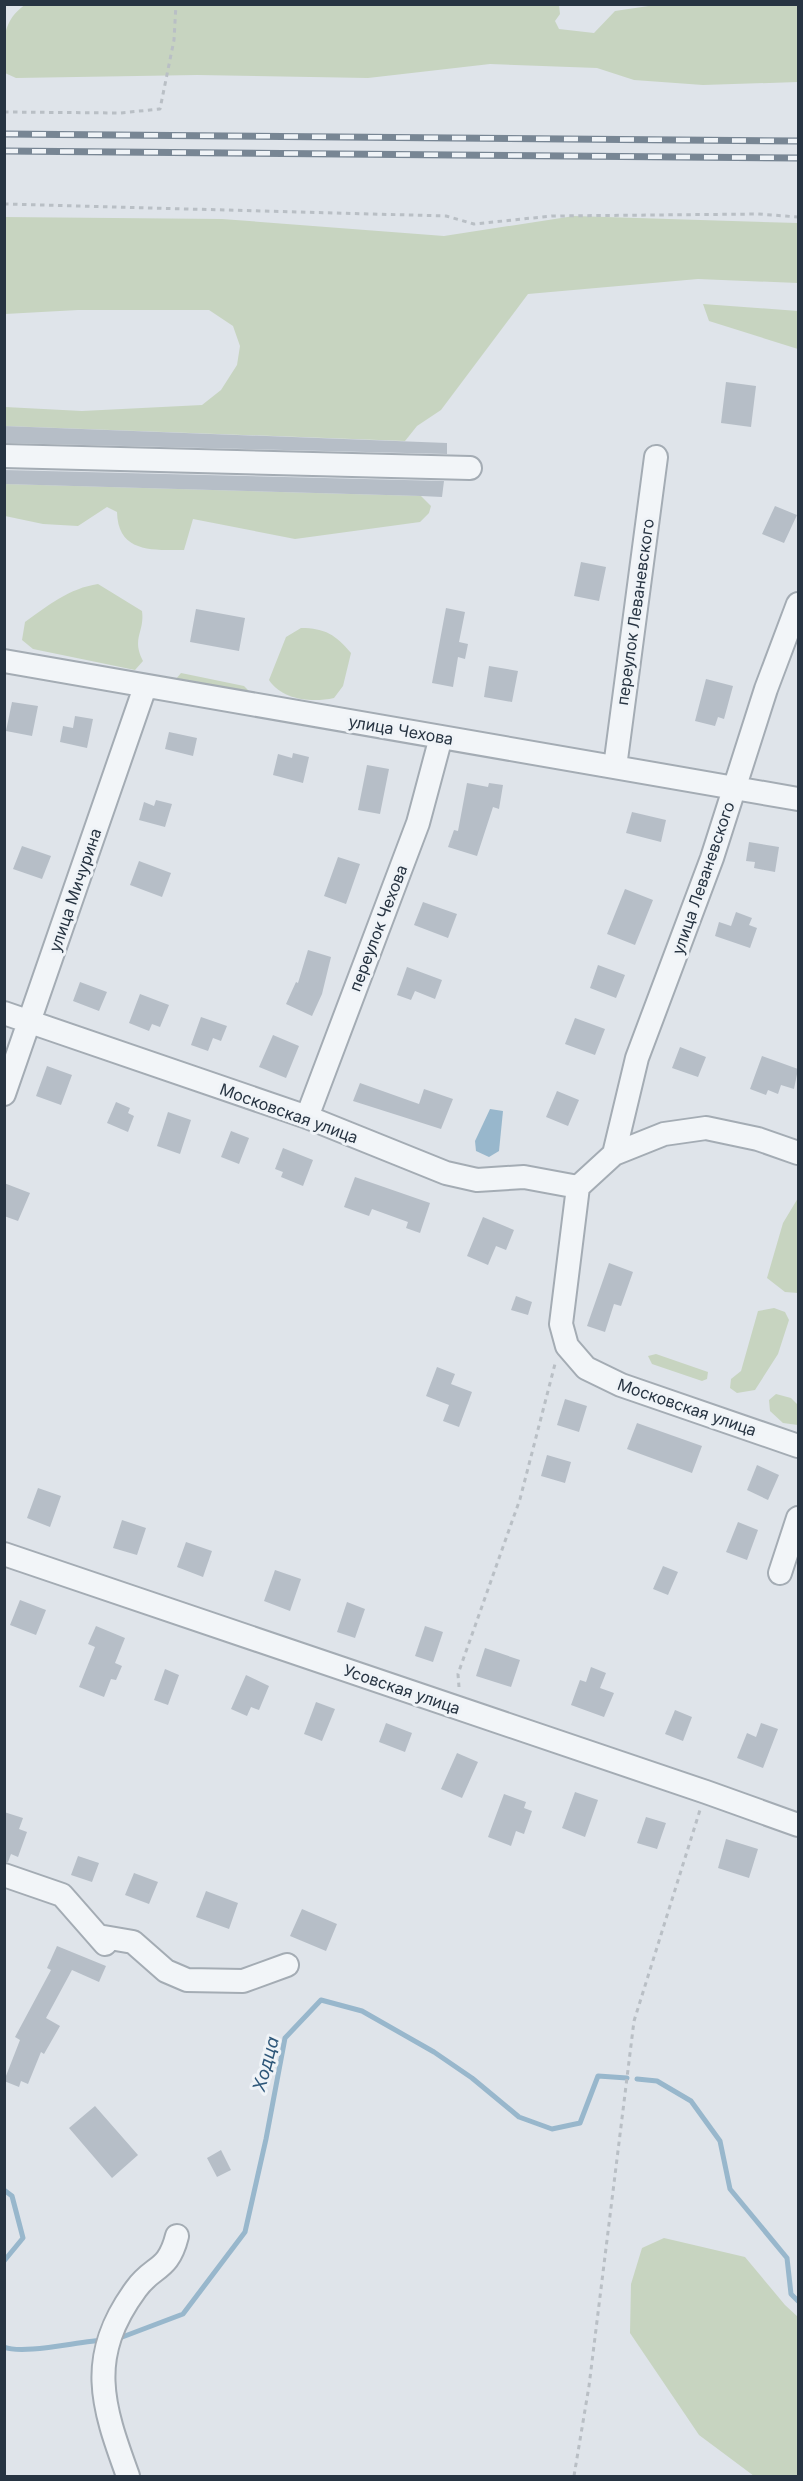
<svg xmlns="http://www.w3.org/2000/svg" width="803" height="2481" viewBox="0 0 803 2481" font-family="Inter,sans-serif">
	<rect width="100%" height="100%" fill="#dfe4ea"/>
	<path fill="#c7d4c0" d="M26 4 559 5 560 14 555 21 559 29 594 33 615 11 662 4 798 5V82L703 85 634 80 597 68 490 64 368 78 197 75 16 78 5 73C4 43 0 22 26 4Z
		M574 216 798 223V283L698 279 528 294 441 410 417 426 405 441 5 426V407L82 411 202 405 221 390 237 365 240 346 233 326 209 310H78L5 314V217L222 219 444 236Z
		M703 304 798 311V349L709 321Z
		M5 484 421 496 431 506 429 513 420 522 295 539 193 519 184 550C152 550 118 553 117 512L107 507 78 526 43 524 5 516Z
		M98 584 142 611C145 632 131 638 143 661L135 670 33 649 22 640 25 622C47 606 70 588 98 584Z
		M301 628C325 628 336 635 351 653L343 686 334 698C312 703 282 700 269 680L286 637Z
		M181 673 244 686 249 691 244 696 180 683 176 679Z
		M798 1198V1293L785 1292 767 1278 783 1223Z
		M774 1308 785 1312 789 1320 778 1354 755 1390 737 1393 730 1388 731 1379 741 1371 758 1311Z
		M656 1354 708 1372 707 1379 702 1381 652 1364 648 1356Z
		M776 1394 791 1398 798 1405V1425L783 1423 770 1411 769 1400Z
		M664 2238 745 2257 785 2305 798 2317V2476H754L699 2435 630 2333 631 2284 642 2248Z"/>
	<path fill="#98b7cc" d="M490 1109 503 1111 499 1151 489 1157 476 1151 475 1141Z"/>
	<g fill="none" stroke-linecap="round" stroke-linejoin="round">
		<path stroke="#98b7cc" stroke-width="5" d="M637 2079 657 2081 691 2101 720 2141 730 2189 787 2258 791 2294 798 2301
			M4 2190 12 2196 23 2238 4 2261
			M117 2339 183 2314 245 2232 266 2139 285 2038 321 2000 362 2011 434 2052 472 2078 519 2117 552 2129 580 2123 598 2076 627 2078
			M4 2347C24 2355 79 2341 105 2340"/>
	</g>
	<path fill="#b6bec7" d="M726 382 756 386 751 427 721 423Z
		M4 426 447 443V454L4 443Z
		M4 470 444 481 442 497 421 496 4 484Z
		M775 506 797 515 784 543 762 534Z
		M581 562 606 567 599 601 574 596Z
		M446 608 465 612 459 642 468 644 465 659 458 657 453 687 432 683Z
		M196 609 245 618 239 651 190 642Z
		M489 666 518 671 512 702 484 697Z
		M706 679 733 686 724 719 718 717 715 726 695 721Z
		M12 702 38 706 32 736 6 731Z
		M75 716 93 719 87 748 60 742 63 726 73 728Z
		M169 732 197 738 193 756 165 749Z
		M293 753 309 757 303 783 273 775 278 754 292 758Z
		M367 765 389 769 380 814 358 810Z
		M467 783 488 787 489 783 503 785 499 809 493 807 477 856 448 847 454 830 458 831Z
		M156 800 172 804 165 827 139 820 144 802 154 806Z
		M632 812 666 820 661 842 626 833Z
		M749 842 779 847 775 872 754 868 755 862 746 861Z
		M22 846 51 856 42 879 13 869Z
		M338 857 360 864 346 904 324 896Z
		M139 861 171 873 162 897 130 885Z
		M625 889 653 900 635 945 607 934Z
		M423 902 457 914 448 938 414 925Z
		M736 912 752 918 749 925 757 928 750 948 715 936 719 922 731 926Z
		M308 950 331 957 322 994 312 1016 286 1004 296 982 298 983Z
		M598 965 625 975 616 998 590 988Z
		M407 967 442 980 435 999 415 991 411 1000 397 995Z
		M80 982 107 992 99 1011 73 1001Z
		M140 994 169 1005 160 1027 152 1024 149 1031 129 1023Z
		M201 1017 227 1026 221 1041 213 1038 208 1051 191 1045Z
		M575 1018 605 1029 595 1055 565 1044Z
		M273 1035 299 1046 286 1078 259 1067Z
		M680 1047 706 1057 698 1077 672 1068Z
		M762 1056 798 1069 794 1089 781 1085 778 1094 768 1090 766 1095 750 1089Z
		M47 1066 72 1075 61 1105 36 1096Z
		M360 1083 419 1104 424 1089 453 1099 441 1129 353 1101Z
		M557 1091 579 1100 568 1126 546 1117Z
		M116 1102 130 1108 128 1113 134 1116 128 1132 107 1123Z
		M168 1112 191 1120 180 1154 157 1146Z
		M231 1131 249 1138 239 1164 221 1157Z
		M283 1148 313 1160 303 1186 281 1177 283 1172 275 1169Z
		M355 1177 430 1203 420 1233 406 1228 408 1222 372 1209 369 1216 344 1207Z
		M4 1183 30 1193 18 1221 4 1216Z
		M483 1217 514 1230 506 1250 496 1246 488 1265 467 1256Z
		M609 1263 633 1272 621 1306 614 1304 605 1332 587 1326Z
		M516 1296 532 1302 528 1315 511 1310Z
		M437 1367 455 1374 451 1384 472 1392 459 1427 443 1421 449 1405 426 1396Z
		M565 1399 587 1406 579 1432 557 1425Z
		M637 1423 702 1446 692 1473 627 1449Z
		M547 1455 571 1462 565 1483 541 1476Z
		M757 1465 779 1475 768 1500 747 1490Z
		M38 1488 61 1496 50 1527 27 1518Z
		M122 1520 146 1528 137 1555 113 1548Z
		M738 1522 758 1530 747 1560 726 1552Z
		M186 1542 212 1551 203 1577 177 1567Z
		M663 1566 678 1572 668 1595 653 1589Z
		M275 1570 301 1579 290 1611 264 1601Z
		M20 1600 46 1610 36 1635 10 1625Z
		M347 1602 365 1609 355 1638 337 1632Z
		M96 1626 125 1638 115 1663 122 1666 116 1680 111 1679 104 1697 79 1687 95 1647 88 1644Z
		M425 1626 443 1632 433 1662 415 1656Z
		M485 1648 520 1660 511 1687 476 1676Z
		M591 1667 606 1673 600 1688 614 1693 604 1717 571 1705 580 1680 586 1682Z
		M165 1669 179 1675 168 1705 154 1700Z
		M246 1675 269 1686 259 1710 251 1707 247 1716 231 1709Z
		M316 1702 335 1709 322 1741 304 1734Z
		M675 1710 692 1717 683 1741 665 1734Z
		M386 1723 412 1733 405 1752 379 1742Z
		M761 1723 778 1729 763 1768 737 1758 747 1733 756 1737Z
		M457 1753 478 1762 462 1798 441 1789Z
		M575 1792 598 1800 585 1837 562 1828Z
		M504 1794 526 1802 524 1808 532 1811 524 1834 516 1831 511 1846 488 1837Z
		M4 1812 23 1818 19 1829 27 1832 18 1857 11 1854 8 1862H4Z
		M646 1817 666 1823 657 1849 637 1843Z
		M726 1839 758 1849 749 1878 718 1868Z
		M78 1856 99 1863 92 1882 71 1875Z
		M134 1873 158 1882 149 1904 125 1895Z
		M206 1891 238 1903 229 1929 196 1917Z
		M302 1909 337 1924 326 1951 290 1936Z
		M57 1946 106 1966 99 1982 72 1970 46 2018 60 2026 44 2054 41 2052 28 2084 21 2081 19 2087 4 2081 20 2040 15 2037 51 1970 47 1968Z
		M95 2106 138 2155 112 2178 69 2128Z
		M221 2150 231 2170 217 2177 207 2158Z"/>
	<g fill="none" stroke-linecap="round" stroke-linejoin="round">
		<g stroke="#a4acb4" stroke-width="26">
			<path id="minor" d="M4 456 470 468
				M4 661 798 799
				M615 767 656 457
				M4 1013 307 1117 446 1173 477 1180 524 1177 578 1187
				M4 1094 145 687
				M307 1117 418 823 441 737
				M798 1153 758 1139 706 1128 664 1134 614 1154 578 1187 561 1324 567 1346 586 1368 621 1385 798 1446
				M614 1154 637 1058 712 858 766 689 798 604
				M4 1554 706 1792 798 1825
				M780 1573 798 1518
				M4 1875 62 1895 105 1944
				M98 1936 133 1942 166 1971 187 1980 243 1981 287 1965
				M128 2476C102 2405 86 2357 136 2289 153 2265 168 2272 177 2236"/>
		</g>
		<path stroke="#b9bfc5" stroke-width="3" stroke-dasharray="4.5 4.5" stroke-linecap="butt" d="M4 112 120 113 160 109 174 40 176 4
			M4 204 446 216 474 224 552 216 758 214 798 217
			M459 1687 458 1674 520 1499 555 1364
			M574 2476 589 2386 634 2021 700 1810"/>
		<use href="#minor" stroke="#f2f5f8" stroke-width="22"/>
		<g stroke="#788694" stroke-width="7">
			<path id="rail" d="M4 134 798 141
				M4 151 798 158"/>
		</g>
		<use href="#rail" stroke="#eff3f7" stroke-width="4.5" stroke-dasharray="14" stroke-linecap="butt"/>
	</g>
	<g text-anchor="middle" stroke-width="6" stroke-linejoin="round" paint-order="stroke">
		<g font-size="16" fill="#273442" stroke="#eff3f7">
			<text transform="translate(635 612) rotate(-82)" y="6">переулок Леваневского</text>
			<text transform="translate(401 730) rotate(10)" y="6">улица Чехова</text>
			<text transform="translate(703 878) rotate(-71)" y="6">улица Леваневского</text>
			<text transform="translate(75 890) rotate(-71)" y="6">улица Мичурина</text>
			<text transform="translate(378 928) rotate(-69)" y="6">переулок Чехова</text>
			<text transform="translate(289 1113) rotate(20)" y="6">Московская улица</text>
			<text transform="translate(687 1407) rotate(19)" y="6">Московская улица</text>
			<text transform="translate(402 1689) rotate(19)" y="6">Усовская улица</text>
		</g>
		<g font-size="18" font-style="italic" fill="#2e5779" stroke="#eff3f7">
			<text transform="translate(266 2064) rotate(-75)" y="6">Ходца</text>
		</g>
	</g>
	<rect width="803" height="2481" fill="none" stroke="#273442" stroke-width="12"/>
</svg>
